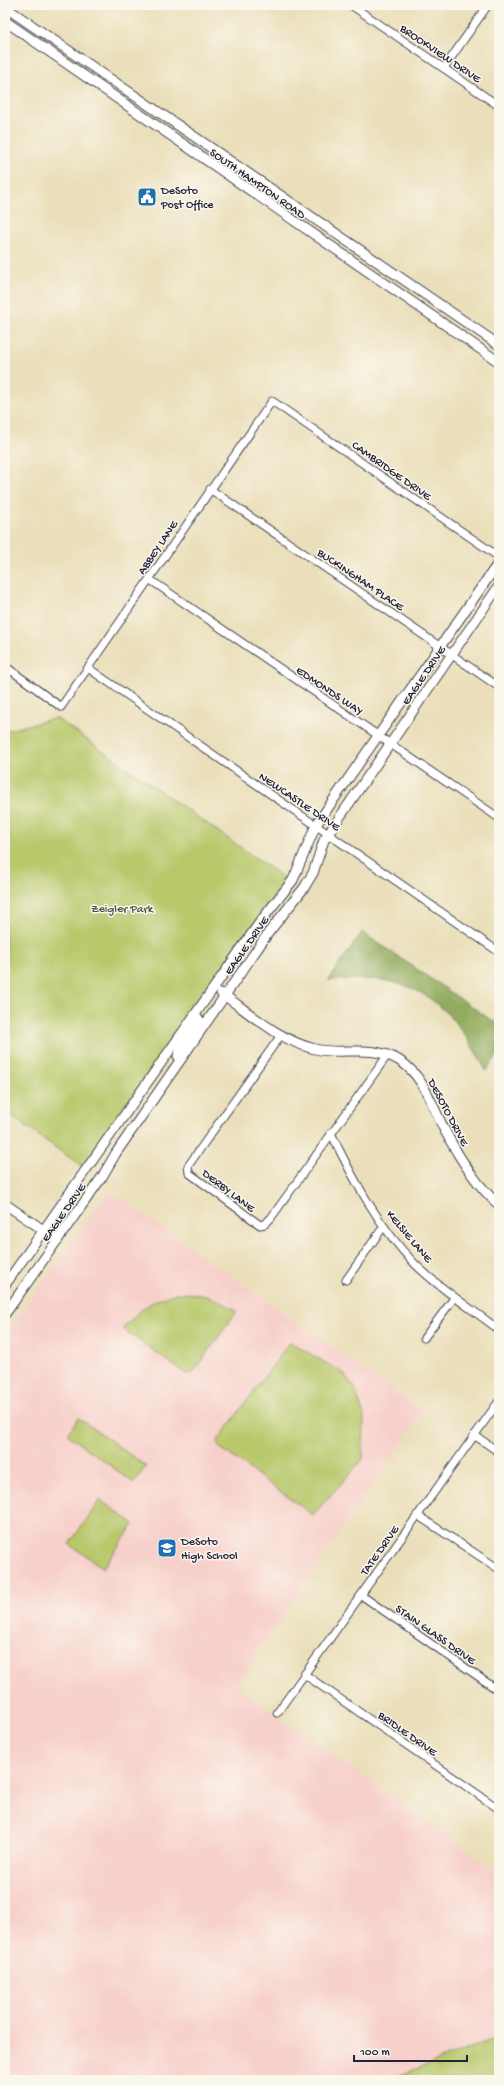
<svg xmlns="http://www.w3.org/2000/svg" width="504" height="2085" viewBox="0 0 504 2085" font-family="'Gochi Hand',sans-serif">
	<rect width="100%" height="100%" fill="#fbf7ec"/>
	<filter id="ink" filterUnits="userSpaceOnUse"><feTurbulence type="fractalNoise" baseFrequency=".025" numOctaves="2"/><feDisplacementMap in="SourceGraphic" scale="8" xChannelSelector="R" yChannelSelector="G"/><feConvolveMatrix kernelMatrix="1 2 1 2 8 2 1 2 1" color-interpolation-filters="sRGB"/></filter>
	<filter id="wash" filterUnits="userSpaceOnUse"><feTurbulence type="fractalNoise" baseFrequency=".012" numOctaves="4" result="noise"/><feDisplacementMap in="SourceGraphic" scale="16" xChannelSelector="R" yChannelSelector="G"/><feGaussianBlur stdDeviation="0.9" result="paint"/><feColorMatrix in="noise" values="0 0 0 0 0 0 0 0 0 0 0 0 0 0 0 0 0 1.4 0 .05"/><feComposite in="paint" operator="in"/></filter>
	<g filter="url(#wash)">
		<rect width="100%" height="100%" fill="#eadfba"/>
		<path fill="#f7d0cb" d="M109 1190 423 1411 235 1686 499 1872V2037L398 2076 381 2080H5V1335Z"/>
		<path fill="#b8c86a" stroke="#6d7552" d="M56 718 286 879 83 1167 5 1112V731Z
			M176 1293C203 1293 215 1297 237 1311L193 1373 186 1374 123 1329C140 1308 151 1301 176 1293Z
			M290 1342 343 1373 355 1388 364 1416 363 1459 313 1515 219 1447 218 1440Z
			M79 1418 146 1466 134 1483 67 1434Z
			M100 1500 134 1524 103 1568 69 1544Z
			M499 2037V2080H381L398 2076Z"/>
		<path fill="#92ac5e" stroke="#5a674c" d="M362 932 499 1025V1053L486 1071C464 1029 438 990 387 981 369 978 347 980 328 980Z"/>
	</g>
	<g filter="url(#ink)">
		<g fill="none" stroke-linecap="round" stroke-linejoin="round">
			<g stroke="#403e4e" stroke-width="9">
				<path id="street" d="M351 5 499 106
					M444 68 488 5
					M210 489 499 687
					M149 579 499 818
					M5 666 61 707 272 401 499 557
					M88 668 499 952
					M281 1035 188 1166 189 1173 260 1225 265 1224 271 1218 387 1056
					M331 1133C353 1179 379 1227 415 1264 440 1289 471 1308 499 1330
					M346 1280 384 1226
					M424 1338 454 1298
					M474 1435 499 1452
					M417 1515 499 1569
					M361 1595 499 1691
					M304 1674 499 1809
					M277 1713 499 1401"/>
			</g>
			<g stroke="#403e4e" stroke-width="11">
				<path id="secondary" d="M5 7 499 345
					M5 21 499 362
					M221 993C250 1013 280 1041 315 1049 344 1056 371 1043 400 1061 424 1076 432 1106 444 1129 458 1156 476 1185 499 1205
					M178 1056 184 1043 200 1021 195 1015
					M5 1204 58 1240
					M5 1285 260 922 293 880 316 825 499 562
					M5 1314 102 1177 116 1153 269 932 304 888 313 873 324 840 499 586"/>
			</g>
			<use href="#street" stroke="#fff" stroke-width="7"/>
			<use href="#secondary" stroke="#fff" stroke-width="9"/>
		</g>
	</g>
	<defs>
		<g id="civic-square" transform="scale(1)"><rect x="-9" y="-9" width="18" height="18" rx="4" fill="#1f6fb2" stroke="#fbf7ec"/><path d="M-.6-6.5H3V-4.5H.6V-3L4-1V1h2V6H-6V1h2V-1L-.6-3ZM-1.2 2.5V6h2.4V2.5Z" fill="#fff"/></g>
		<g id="school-square" transform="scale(1)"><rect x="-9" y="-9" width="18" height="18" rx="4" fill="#1f6fb2" stroke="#fbf7ec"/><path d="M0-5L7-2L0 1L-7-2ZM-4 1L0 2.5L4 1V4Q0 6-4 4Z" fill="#fff"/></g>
	</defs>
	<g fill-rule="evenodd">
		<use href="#civic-square" x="147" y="197"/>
		<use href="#school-square" x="167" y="1548"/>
	</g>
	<g text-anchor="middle" stroke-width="3" stroke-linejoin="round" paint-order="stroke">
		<g font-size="12" fill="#22223b" stroke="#fbf7ec">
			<text transform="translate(441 53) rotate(34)" y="4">BROOKVIEW DRIVE</text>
			<text transform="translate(258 183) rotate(35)" y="4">SOUTH HAMPTON ROAD</text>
			<text transform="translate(392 470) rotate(35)" y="4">CAMBRIDGE DRIVE</text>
			<text transform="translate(157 547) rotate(-56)" y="4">ABBEY LANE</text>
			<text transform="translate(361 579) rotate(34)" y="4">BUCKINGHAM PLACE</text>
			<text transform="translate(423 675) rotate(-56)" y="4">EAGLE DRIVE</text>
			<text transform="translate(330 690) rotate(34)" y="4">EDMONDS WAY</text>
			<text transform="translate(300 801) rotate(34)" y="4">NEWCASTLE DRIVE</text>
			<text transform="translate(246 945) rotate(-55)" y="4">EAGLE DRIVE</text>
			<text transform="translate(449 1112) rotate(62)" y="4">DESOTO DRIVE</text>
			<text transform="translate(229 1190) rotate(37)" y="4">DERBY LANE</text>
			<text transform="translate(63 1212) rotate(-55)" y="4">EAGLE DRIVE</text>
			<text transform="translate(410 1236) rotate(50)" y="4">KELSIE LANE</text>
			<text transform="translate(379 1550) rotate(-55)" y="4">TATE DRIVE</text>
			<text transform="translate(436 1634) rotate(35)" y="4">STAIN GLASS DRIVE</text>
			<text transform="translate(408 1733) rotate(35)" y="4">BRIDLE DRIVE</text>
		</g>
		<g font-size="12" fill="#22223b" stroke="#fbf7ec" text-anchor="start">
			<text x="161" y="194">DeSoto<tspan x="161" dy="14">Post Office</tspan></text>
			<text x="181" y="1545">DeSoto<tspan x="181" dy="14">High School</tspan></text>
		</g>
		<g font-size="12" fill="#4f5449" stroke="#fbf7ec">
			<text x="122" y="912">Zeigler Park</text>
		</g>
	</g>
	<rect width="504" height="2085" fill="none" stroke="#fbf7ec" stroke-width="20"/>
	<path d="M354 2055v6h113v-6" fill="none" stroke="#22223b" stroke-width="2"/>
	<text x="360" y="2055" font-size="12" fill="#22223b" stroke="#fbf7ec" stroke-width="3" paint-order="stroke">100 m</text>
</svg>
